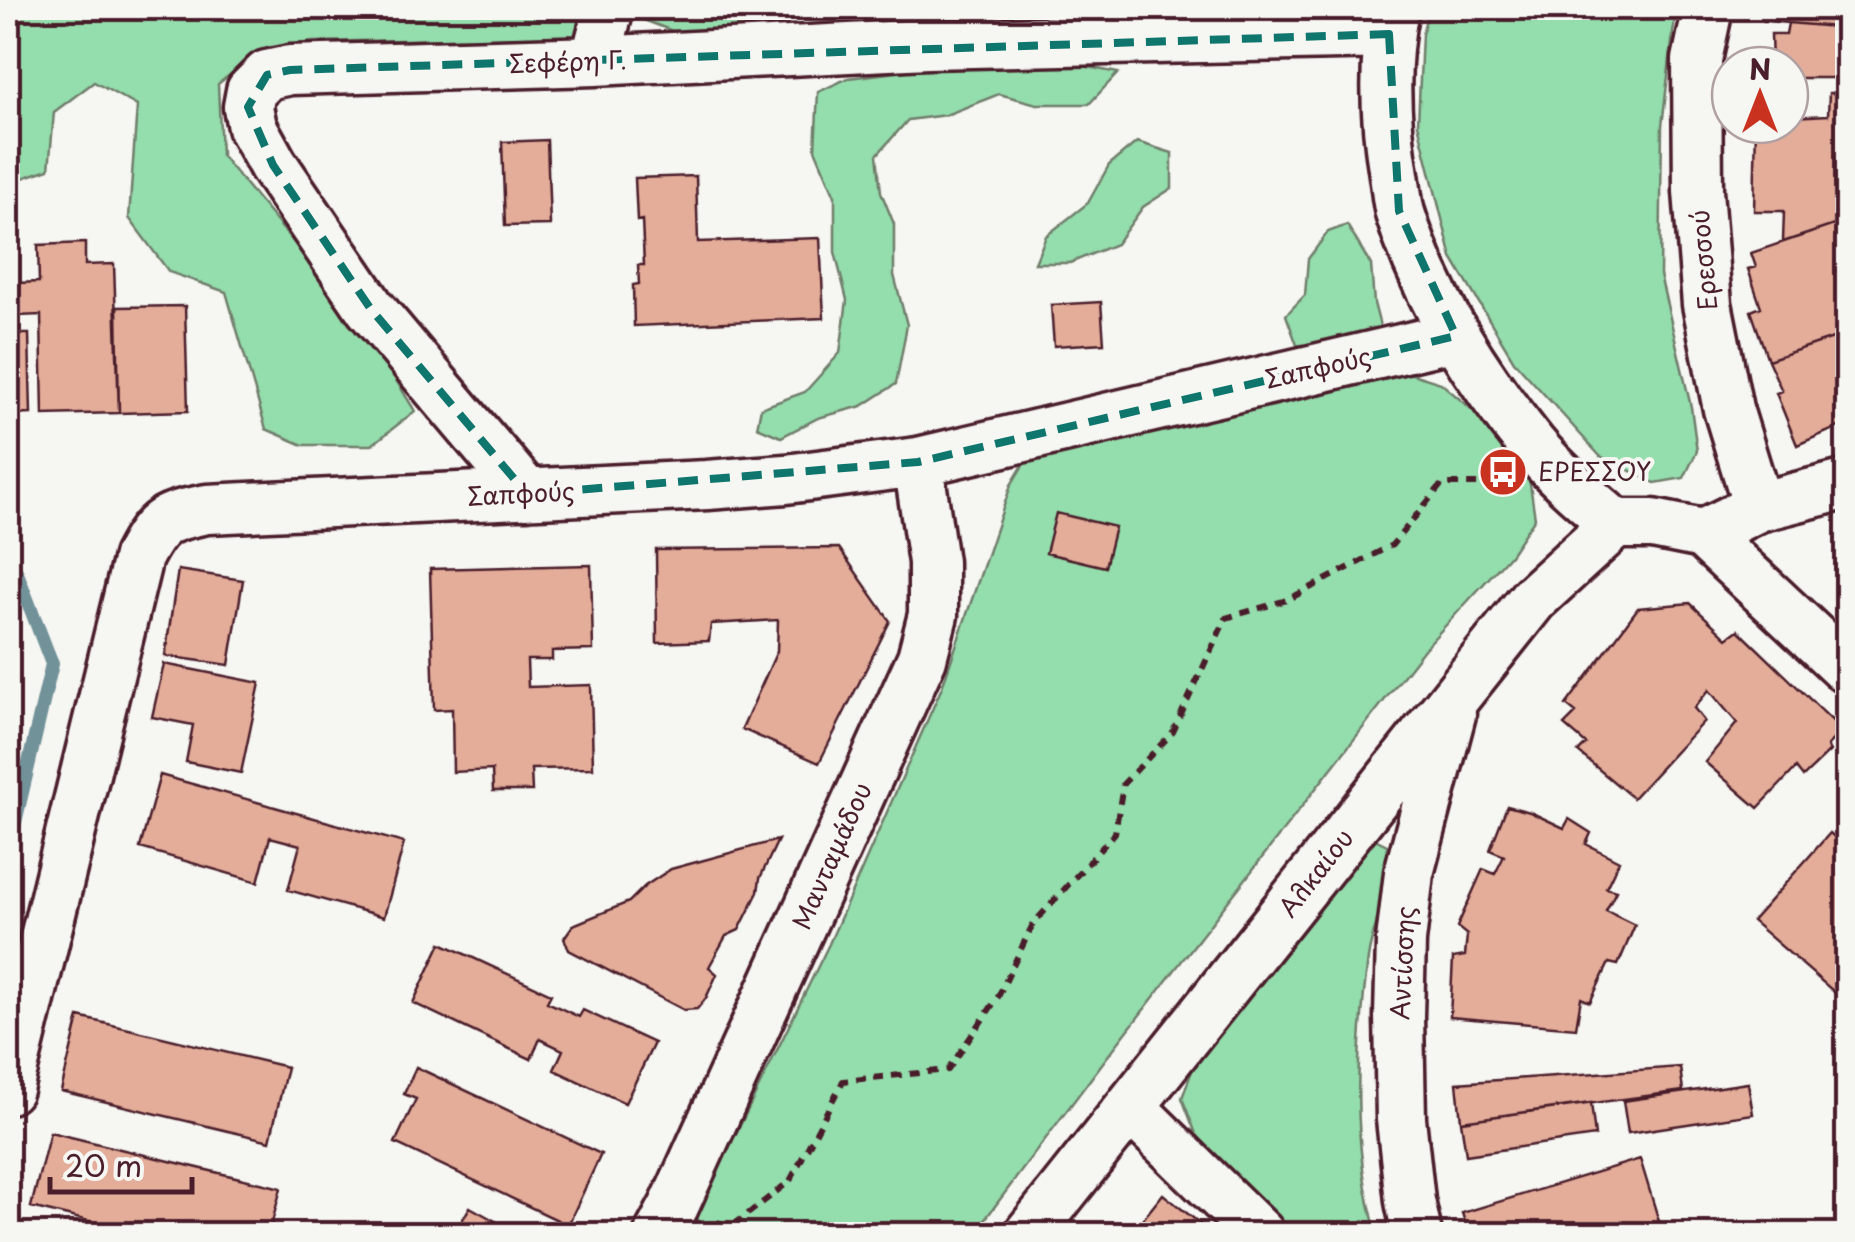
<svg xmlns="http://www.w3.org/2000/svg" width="1855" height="1242" viewBox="0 0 1855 1242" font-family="'Playpen Sans',sans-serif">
	<rect width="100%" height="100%" fill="#f6f6f2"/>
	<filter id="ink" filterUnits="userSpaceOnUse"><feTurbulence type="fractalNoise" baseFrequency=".01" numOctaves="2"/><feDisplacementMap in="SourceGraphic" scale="20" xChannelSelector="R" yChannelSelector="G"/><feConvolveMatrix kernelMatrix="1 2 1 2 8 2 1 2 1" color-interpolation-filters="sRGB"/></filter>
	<g filter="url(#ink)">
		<path fill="#94ddac" stroke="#6f7e6c" stroke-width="2.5" d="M16 8H593L586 36 312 42 261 50 218 84 221 155 361 323 415 411 372 445H303L266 429 226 292 169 272 129 218 137 106 94 82 54 112 49 169 8 183V14Z
			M635 8H812L754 33 683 35 636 17Z
			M1429 8H1676L1662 126 1660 275 1691 407 1697 451 1684 478 1655 483 1600 456 1514 361 1452 258 1418 124 1422 34Z
			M1068 63 1118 73 1089 104H1037L999 94 946 115 908 120 877 155 881 192 894 224V275L907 325 896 384 862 406 818 418 781 437 757 427 761 408 805 392 840 353 847 300 835 252V196L815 149 818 92 848 78 946 66Z
			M1137 142 1172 153V188L1143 207 1116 244 1070 263H1035L1046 236 1088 203 1109 165Z
			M1347 225 1371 265 1374 303 1381 330 1340 346 1297 345 1286 315 1305 295 1308 259 1328 232Z
			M1393 368 1441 383 1497 431 1527 464 1535 518 1510 555 1425 648 1104 1061 974 1234H687L829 944 942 687 1011 485 1029 455Z
			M1371 837 1387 845C1387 855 1389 865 1387 875 1385 903 1372 930 1368 958 1357 1049 1350 1146 1377 1234H1286L1196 1134 1182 1098 1194 1065 1350 856Z"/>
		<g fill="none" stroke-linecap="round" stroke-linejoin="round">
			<path stroke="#729299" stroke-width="14" d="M8 561 17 573 52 664 9 848"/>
		</g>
		<path fill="#e4ad9a" stroke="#4a1f2b" stroke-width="2.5" d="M1768 8H1848V28L1764 21Z
			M1788 23 1848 28V78H1790V65H1772L1771 34H1786Z
			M1829 93H1848L1847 224 1840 223 1783 242 1784 211H1754L1756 125H1790V117L1828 115Z
			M547 140 550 225 505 226 502 142Z
			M696 176 698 242 820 238 824 318 634 326 633 285 639 284 638 265H644L642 220 637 221 635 178Z
			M1840 223 1848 246V333L1768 360 1751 311 1761 307 1748 269 1756 267 1751 253Z
			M85 243V265L114 264 119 413 43 415 41 315 18 316 17 283 39 282 38 245Z
			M1101 302 1104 343 1054 346 1051 305Z
			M185 306 188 411 119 413 117 307Z
			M1848 333V423L1797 445 1776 393 1782 391 1768 360Z
			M8 334H29L31 414 8 415Z
			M1056 513 1115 527 1105 567 1046 553Z
			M839 548 890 621 819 763 742 729 777 651 778 620 711 624 709 641 657 643 656 550Z
			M591 565 593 650 552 651V660H527L528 687 591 685 593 768 531 769 532 791H493L492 770 453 772 452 709 434 710 430 569Z
			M178 570 243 580 229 665 165 656Z
			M1690 603 1727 638 1738 630 1842 730 1827 746 1830 751 1803 777 1796 768 1758 808 1705 762 1737 723 1709 690 1694 708 1704 721 1633 798 1578 752 1586 744 1564 725 1576 713 1566 705 1638 608Z
			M164 664 260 683 241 773 186 762 193 725 152 717Z
			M160 775 404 843 384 917 288 890 300 845 270 837 258 882 140 848Z
			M1507 806 1530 812 1564 828 1569 819 1591 833 1586 844 1619 861 1606 888 1616 891 1606 911 1635 925 1618 965 1609 963 1590 1002 1581 998 1576 1028 1450 1017 1453 958 1465 956 1467 935 1457 927 1483 869 1495 874 1504 856 1490 850Z
			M1848 831V1004L1752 921 1830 833 1839 841Z
			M778 840 760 878 758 892 739 930 726 936 709 967 717 974 706 998 697 1009 684 1010 569 950 564 938 573 925 629 902 645 886 671 869Z
			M441 943 551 994 547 1002 579 1017 583 1010 654 1043 625 1103 554 1070 563 1050 540 1039 531 1059 413 1003Z
			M79 1017 287 1067 270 1141 61 1091Z
			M416 1067 601 1154 568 1225 395 1143 416 1099 404 1094Z
			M1680 1067 1683 1091 1461 1121 1457 1083Z
			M1748 1083 1753 1114 1628 1133 1623 1101Z
			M1591 1103 1595 1136 1466 1155 1461 1121Z
			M50 1132 281 1188 269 1234H142L31 1207Z
			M1640 1159 1661 1228 1639 1234H1469L1462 1213Z
			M1163 1194 1213 1234H1131Z
			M470 1207 519 1234H454Z"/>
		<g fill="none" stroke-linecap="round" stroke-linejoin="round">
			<g stroke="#4a1f2b" stroke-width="55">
				<path id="street" d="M1394 8C1383 61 1385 121 1394 175 1396 187 1397 201 1400 213 1426 297 1477 377 1532 445 1556 474 1586 499 1615 524
					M1708 8 1697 60 1698 191 1707 304 1728 409 1758 507
					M595 61 609 8
					M527 494 370 308 273 165 252 127 248 107 251 91 267 75 290 70 595 61 927 44 1389 34
					M1615 524H1653L1703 534 1758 507 1848 484
					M1703 534 1848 670
					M8 1089 138 557C158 518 167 517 207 509L707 485 786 479 918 462 1456 336
					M1130 1107 1260 1234
					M659 1234 674 1206 922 658 933 615V562L918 462
					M1029 1234 1533 599 1615 524
					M1417 1234 1410 1201 1401 1119 1399 1016 1401 941 1409 873 1451 714"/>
			</g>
			<path stroke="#4a1f2b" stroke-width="6" stroke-dasharray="10 8" stroke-linecap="butt" d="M717 1222 731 1227 790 1181 843 1081 948 1070 998 997 1033 924 1115 833 1123 784 1173 732 1226 618 1287 600 1392 545 1442 484H1504"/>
			<use href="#street" stroke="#f6f6f2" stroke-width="48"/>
		</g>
	</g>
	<path fill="none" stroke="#0f766e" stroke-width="8" stroke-dasharray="20 12" stroke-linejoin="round" d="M1389 34 1399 211 1456 336 918 462 527 494 370 308 273 165 248 107 267 75 290 70Z"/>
	<defs>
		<g id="bus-disc" transform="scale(2.5)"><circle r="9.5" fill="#c8321e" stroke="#f6f6f2"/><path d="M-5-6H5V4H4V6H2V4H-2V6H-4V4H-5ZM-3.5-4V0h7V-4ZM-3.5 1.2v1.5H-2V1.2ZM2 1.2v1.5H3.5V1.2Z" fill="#fff"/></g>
	</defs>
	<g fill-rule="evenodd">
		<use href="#bus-disc" x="1503" y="472"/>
	</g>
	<g text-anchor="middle" stroke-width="8" stroke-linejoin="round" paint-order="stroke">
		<g font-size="25" fill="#4a1f2b" stroke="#f6f6f2">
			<text transform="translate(568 62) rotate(-2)" y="9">Σεφέρη Γ.</text>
			<text transform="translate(1704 260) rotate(-95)" y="9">Ερεσσού</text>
			<text transform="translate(1318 368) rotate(-13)" y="9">Σαπφούς</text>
			<text transform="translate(521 494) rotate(-3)" y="9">Σαπφούς</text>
			<text transform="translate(832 856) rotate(-66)" y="9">Μανταμάδου</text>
			<text transform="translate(1316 873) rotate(-52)" y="9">Αλκαίου</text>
			<text transform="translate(1403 963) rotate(-87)" y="9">Αντίσσης</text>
		</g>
		<g font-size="25" fill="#4a1f2b" stroke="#f6f6f2" text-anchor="start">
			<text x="1538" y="481">ΕΡΕΣΣΟΥ</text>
		</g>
	</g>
	<rect width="1855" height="1242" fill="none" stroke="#f6f6f2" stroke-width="40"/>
	<rect x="20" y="20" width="1815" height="1202" fill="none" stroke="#4a1f2b" stroke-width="4" filter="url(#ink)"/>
	<g transform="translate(1760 95)"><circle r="48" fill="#f6f6f2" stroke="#b1a0a2" stroke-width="2.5"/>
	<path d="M0-8L18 38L0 25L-18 38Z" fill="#c8321e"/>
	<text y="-15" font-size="28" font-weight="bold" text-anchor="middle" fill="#4a1f2b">N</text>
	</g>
	<path d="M50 1177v15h142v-15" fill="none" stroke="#4a1f2b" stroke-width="5"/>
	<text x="65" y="1177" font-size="30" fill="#4a1f2b" stroke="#f6f6f2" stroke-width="8" paint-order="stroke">20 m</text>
</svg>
